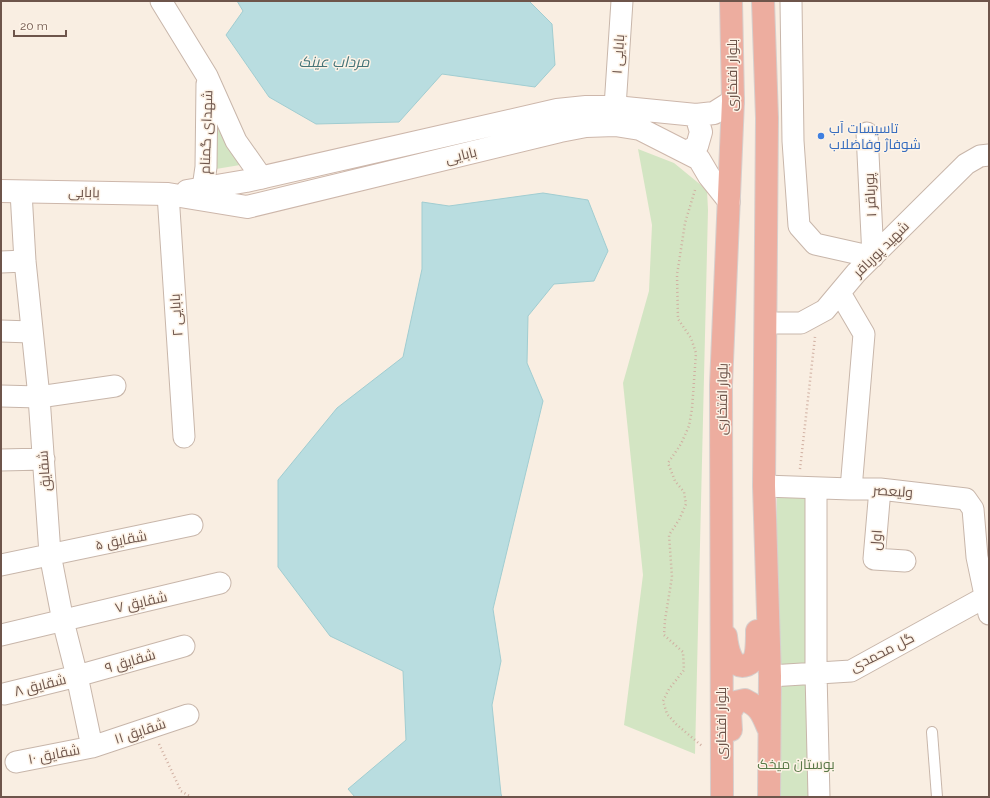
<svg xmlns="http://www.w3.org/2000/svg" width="990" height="798" viewBox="0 0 990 798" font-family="Raleway,Cairo,sans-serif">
	<rect width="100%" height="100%" fill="#f9eee2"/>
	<path fill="#d3e5c3" d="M215 109 240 165 216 169Z
		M638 149 674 163 707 190 708 210 695 754 624 725 643 575 623 383 649 291 652 225Z
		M811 497 818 797H775L777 498Z"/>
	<path fill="#b9dde0" stroke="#a1cdd1" d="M237 1H529L552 24 555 65 535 87 442 74 399 122 316 124 269 97 226 35 243 11Z
		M543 193 588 200 608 251 594 281 554 284 528 316 527 363 543 401 493 609 501 661 492 705 501 794 502 797H355L348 789 406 740 403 671 330 636 278 567V480L337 408 403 357 422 269V202L449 206Z"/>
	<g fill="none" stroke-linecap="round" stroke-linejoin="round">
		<g stroke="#c8b6aa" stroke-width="12">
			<path id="lane" d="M932 732 937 797"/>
		</g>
		<g stroke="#c8b6aa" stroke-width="23">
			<path id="street" d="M161 1 207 76 236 141 262 178
				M791 1 793 141 799 226 815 244 873 257 867 133
				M615 107 622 1
				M203 188 206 167 207 84
				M21 192 25 261 39 397 50 554 63 621 77 676 92 747
				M168 194 184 437
				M1 262 25 261
				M840 293 864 334 851 489
				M766 323H801L825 310 856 273 966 164 980 156 989 155
				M1 331 31 332
				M1 396 39 397 115 386
				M1 460 44 459
				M764 486 851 489H880L966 499 973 509 977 557 989 614
				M816 488V673L819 797
				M880 489 874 559 905 561
				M1 565 192 525
				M1 635 220 583
				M770 676 851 671 989 595
				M4 694 77 676 184 646
				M16 762 92 747 188 715"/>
		</g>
		<g stroke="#cdb7ab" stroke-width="24">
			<path id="secondary" d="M687 152 697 146 701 132 696 115
				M1 191 168 194 247 207 560 131 586 126 615 125 640 129 699 159 709 176 729 201
				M187 191 246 181 557 110 586 107H615L696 115 714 113 733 101"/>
		</g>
		<g stroke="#d6cfcd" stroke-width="24">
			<path id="highway" d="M763 1 767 118 764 486 770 676 769 797
				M726 636C727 646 731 671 747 665 749 664 753 662 754 659 757 653 757 638 757 631
				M731 730 730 713 736 702 745 700C760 707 762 714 768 728
				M722 797 721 385 733 101 731 1"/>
		</g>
		<path stroke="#d0afa1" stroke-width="2.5" stroke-dasharray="1 3" stroke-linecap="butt" d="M695 190 685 223 677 275 678 319 691 338 696 353 692 409 689 426 681 444 668 463 675 481 684 492 686 504 679 520 669 535 672 577 665 620 664 635 683 652 684 670 669 689 663 701 667 714 676 724 702 746
			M800 469 815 337
			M159 744 181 791 191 797"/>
		<use href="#lane" stroke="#fff" stroke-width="10"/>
		<use href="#street" stroke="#fff" stroke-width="21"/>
		<use href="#secondary" stroke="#fff" stroke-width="22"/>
		<use href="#highway" stroke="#edad9f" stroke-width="22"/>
	</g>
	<circle fill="#3f7fe0" stroke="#fdf3e7" stroke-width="1.5" cx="821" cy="136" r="4"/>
	<g text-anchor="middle" stroke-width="3" stroke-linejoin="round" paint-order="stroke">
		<g font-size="14" fill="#6e554b" stroke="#fdf3e7">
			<text transform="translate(618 54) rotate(-86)" y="5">بابایی ۱</text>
			<text transform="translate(732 75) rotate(-90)" y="5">بلوار افتخاری</text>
			<text transform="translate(206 132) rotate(-88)" y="5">شهدای گمنام</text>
			<text transform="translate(461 155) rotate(-14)" y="5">بابایی</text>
			<text transform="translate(84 192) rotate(1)" y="5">بابایی</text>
			<text transform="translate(870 195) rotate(-93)" y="5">پورباقر ۱</text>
			<text transform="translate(881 249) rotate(-45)" y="5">شهید پورباقر</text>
			<text transform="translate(176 315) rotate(-94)" y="5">بابایی ۲</text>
			<text transform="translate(722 399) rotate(-89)" y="5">بلوار افتخاری</text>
			<text transform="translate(44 471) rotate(-94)" y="5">شقایق</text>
			<text transform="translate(893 491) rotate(4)" y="5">ولیعصر</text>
			<text transform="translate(121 540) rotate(-11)" y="5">شقایق ۵</text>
			<text transform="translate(876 540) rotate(-86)" y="5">اول</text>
			<text transform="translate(141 602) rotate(-13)" y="5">شقایق ۷</text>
			<text transform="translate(882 652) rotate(-27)" y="5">گل محمدی</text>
			<text transform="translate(130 661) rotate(-16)" y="5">شقایق ۹</text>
			<text transform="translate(40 685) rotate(-14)" y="5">شقایق ۸</text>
			<text transform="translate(721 723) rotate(-90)" y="5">بلوار افتخاری</text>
			<text transform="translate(140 731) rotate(-18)" y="5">شقایق ۱۱</text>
			<text transform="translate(54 754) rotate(-11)" y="5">شقایق ۱۰</text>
		</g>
		<g font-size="14" fill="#366cbe" stroke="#fdf3e7" text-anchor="start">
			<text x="829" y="133">تاسیسات آب<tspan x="829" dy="16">شوفاژ وفاضلاب</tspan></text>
		</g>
		<g font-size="14" fill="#5a7848" stroke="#fdf3e7">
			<text x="796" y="769">بوستان میخک</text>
		</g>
		<g font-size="15" font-style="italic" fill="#457478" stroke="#fdf3e7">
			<text x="334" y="67">مرداب عینک</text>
		</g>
	</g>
	<rect width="990" height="798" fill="none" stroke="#6e554b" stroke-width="4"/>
	<path d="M14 30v6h52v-6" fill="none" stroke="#6e554b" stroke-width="2"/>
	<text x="20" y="30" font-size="12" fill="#6e554b" stroke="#fdf3e7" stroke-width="3" paint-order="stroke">20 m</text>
</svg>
